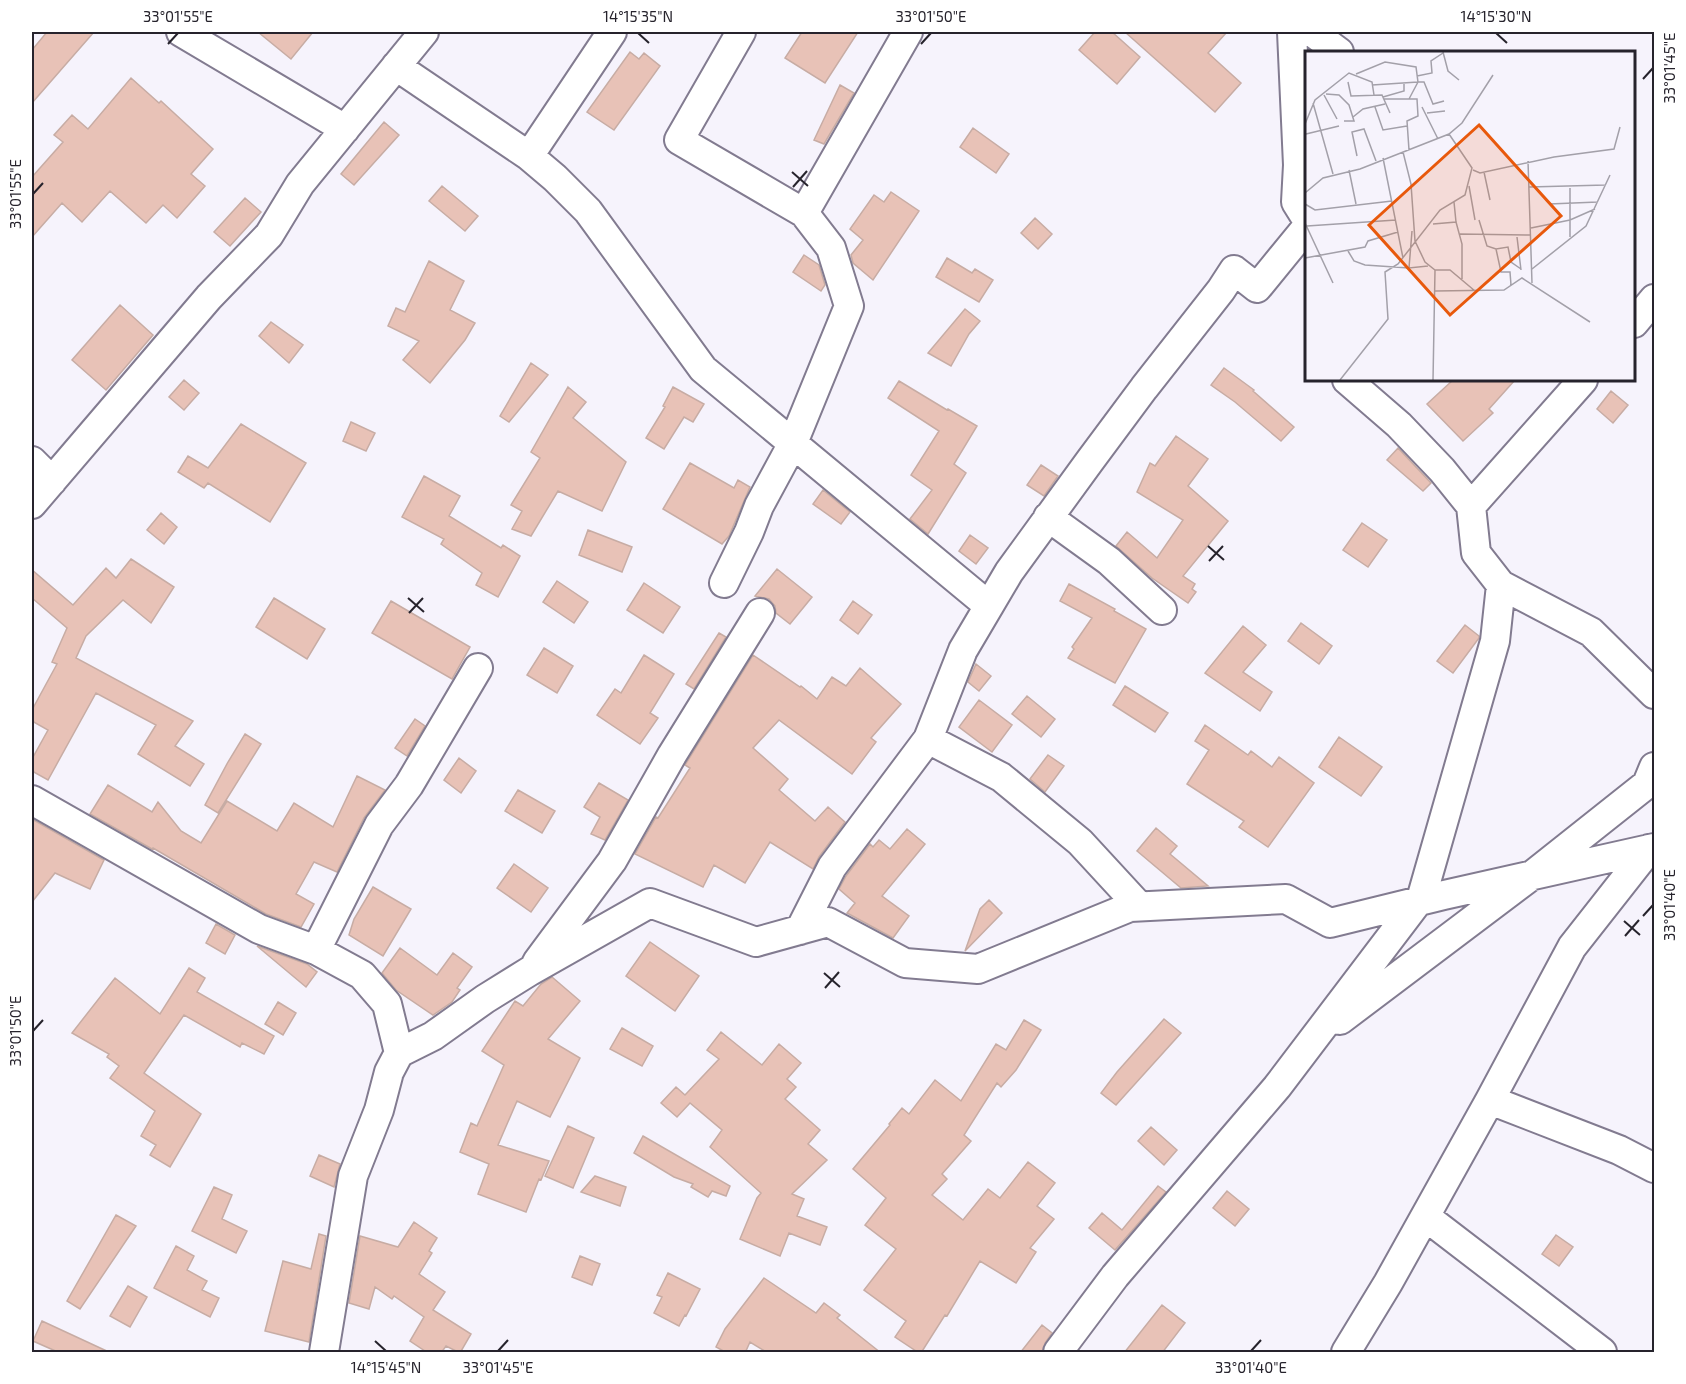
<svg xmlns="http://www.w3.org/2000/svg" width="1686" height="1384" viewBox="0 0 1686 1384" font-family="'Exo 2',sans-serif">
	<rect width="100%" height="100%" fill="#f6f3fc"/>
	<path fill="#e8c2b7" stroke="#c7aca4" stroke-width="1.5" d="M47 32H94L32 103V50Z
		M258 32H313L291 59Z
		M802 32H858L825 83 785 58Z
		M1095 32H1112L1140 57 1117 84 1079 50Z
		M1125 32H1227L1208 53 1241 83 1215 112Z
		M630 52 639 59 644 53 660 66 614 130 587 112Z
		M131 78 159 103 161 101 213 149 191 174 205 186 177 218 163 205 146 223 110 191 82 222 62 203 32 237V177L63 142 54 135 72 115 88 129Z
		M840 85 854 93 824 144 814 140Z
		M384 122 399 135 354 185 341 174Z
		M973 128 1009 154 996 173 960 147Z
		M442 186 478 216 465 231 429 201Z
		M891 192 919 211 873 280 853 263 851 255 863 240 850 229 874 195 884 202Z
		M245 198 261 212 230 246 214 232Z
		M1035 218 1052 234 1038 249 1021 233Z
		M804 255 819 265 825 285 821 291 793 272Z
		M947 258 972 273 975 269 993 280 979 302 936 277Z
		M429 261 464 281 450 310 475 323 465 340 430 383 403 360 419 341 388 326 396 308 405 312Z
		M120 305 153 335 106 390 72 360Z
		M965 309 980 321 969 334 951 366 928 353Z
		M271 322 303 345 289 363 259 336Z
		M531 363 548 375 509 422 500 416Z
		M1224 368 1254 390 1253 391 1294 427 1281 441 1235 402 1211 385Z
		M184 380 199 393 184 410 169 397Z
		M1453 380H1515L1489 409 1493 413 1463 441 1427 404Z
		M899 381 947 410 948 409 977 426 954 464 966 473 928 534 910 519 932 490 911 475 939 431 888 398Z
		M568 387 586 402 573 418 626 462 602 511 558 491 531 536 512 529 522 511 511 505 540 458 531 452Z
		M673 387 704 404 693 422 684 417 664 449 646 438 665 407 663 406Z
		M1611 391 1628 405 1613 423 1597 409Z
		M351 422 375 433 366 451 343 441Z
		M241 424 306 463 270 522 208 483 204 488 178 472 188 456 208 468Z
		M1176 436 1208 459 1188 486 1228 521 1183 576 1195 584 1192 589 1196 592 1188 603 1152 578 1116 546 1127 532 1157 558 1183 520 1137 492 1150 463 1155 466Z
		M1398 448 1431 483 1423 491 1387 460Z
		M690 463 734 488 738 480 750 487 729 536 722 544 663 509Z
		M1041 465 1058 476 1044 496 1027 485Z
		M424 476 460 496 449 516 501 548 503 545 520 556 498 597 476 585 482 573 441 544 444 539 402 517Z
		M823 490 850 512 841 524 813 504Z
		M161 513 177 527 164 544 147 530Z
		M1362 523 1387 540 1368 567 1343 550Z
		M588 530 632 547 622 572 579 555Z
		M970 535 988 548 976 564 959 551Z
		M131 559 174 587 151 623 123 600 86 636 76 658 193 721 175 746 204 764 190 786 138 754 156 725 96 693 48 780 32 771V759L48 730 32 721V710L57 664 52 662 67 628 32 598V570L73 605 106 568 116 578Z
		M777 569 812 597 790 624 776 613 775 606 769 599 755 596Z
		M557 581 588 602 574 623 543 602Z
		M644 583 680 607 663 633 627 610Z
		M1069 584 1115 609 1114 611 1146 629 1115 683 1068 658 1074 649 1072 647 1092 618 1060 601Z
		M274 598 325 629 307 659 256 627Z
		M391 601 470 647 452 679 372 633Z
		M853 601 872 615 858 634 840 620Z
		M1301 623 1332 646 1319 664 1288 641Z
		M1465 625 1479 636V638L1453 673 1437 661Z
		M1243 626 1266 645 1243 672 1272 692 1260 711 1205 673Z
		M719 633 726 637 694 689 686 684Z
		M544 648 573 666 557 693 527 675Z
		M644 655 674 674 650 713 658 718 640 744 597 715 615 689 621 693Z
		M753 655 800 687 801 686 817 699 832 677 846 686 860 668 901 704 871 738 876 742 852 774 779 720 753 748 788 779 779 790 815 821 828 807 845 822 819 857 813 869 770 842 745 883 714 865 703 887 635 854 656 817 658 818 690 768 685 765Z
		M976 664 991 676 979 691 968 682Z
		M1125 686 1168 713 1155 732 1113 705Z
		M1027 696 1055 719 1041 737 1012 714Z
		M979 700 1012 725 992 752 959 727Z
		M415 719 425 726 407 756 395 748Z
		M1205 725 1248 755 1251 751 1272 767 1279 757 1314 783 1268 847 1239 827 1244 821 1187 784 1209 750 1195 741Z
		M245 734 261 744 218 813 205 805 228 762Z
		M1339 737 1382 767 1361 796 1319 767Z
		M1048 755 1064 766 1045 792 1030 779Z
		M459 758 476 771 461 793 444 780Z
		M357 776 385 790 364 818 337 872 314 862 296 894 314 904 301 927 266 914 153 848 152 849 90 814 108 785 152 812 158 802 181 831 201 843 227 801 277 831 294 803 333 827Z
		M599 783 628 800 605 840 591 834 600 817 584 807Z
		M518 790 555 811 542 833 505 811Z
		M32 819 104 860 90 889 55 873 32 902Z
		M1156 828 1177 846 1170 854 1208 886 1181 888 1137 851Z
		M907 829 925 844 882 896 909 916 893 938 847 913 855 903 839 889 846 876 870 844 873 847 879 840 890 849Z
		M514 864 548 888 531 912 497 888Z
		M373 887 411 909 383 956 349 935 354 919Z
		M989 900 1002 913 965 951 980 909Z
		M216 924 235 935 225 954 206 943Z
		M650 942 699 976 675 1011 626 976Z
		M257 946 307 964 317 972 306 987Z
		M400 948 437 975 453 953 472 967 457 988 460 990 452 1002 433 1015 396 990 382 973Z
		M189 968 205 978 197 992 274 1036 264 1054 242 1043 240 1047 184 1015 144 1073 201 1114 170 1167 150 1155 156 1145 141 1136 155 1111 110 1078 119 1066 107 1057 109 1054 72 1033 115 978 160 1014Z
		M552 977 580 1001 548 1039 580 1058 550 1117 517 1101 498 1145 549 1161 541 1180 539 1179 526 1212 478 1194 489 1164 460 1152 471 1123 477 1126 504 1065 482 1051 515 1001 523 1006 541 984Z
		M278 1002 296 1013 283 1035 265 1024Z
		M1164 1019 1181 1033 1116 1105 1101 1093 1117 1072Z
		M1024 1020 1041 1030 1016 1070 1001 1087 997 1083 964 1135 971 1141 942 1174 947 1179 932 1195 963 1220 988 1189 1000 1198 1028 1162 1055 1183 1037 1206 1054 1219 1030 1248 1036 1252 1016 1283 980 1261 947 1316 945 1315 921 1353H919L895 1337 906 1321 864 1290 896 1249 865 1225 886 1198 853 1169 890 1125 889 1124 902 1108 909 1114 935 1080 961 1101 996 1044 1006 1050Z
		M622 1028 653 1046 642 1066 610 1049Z
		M721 1032 762 1065 779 1044 801 1063 787 1079 796 1087 785 1099 820 1130 808 1144 827 1160 792 1194 804 1199 797 1216 827 1227 820 1245 789 1233 780 1256 740 1239 757 1198 761 1193 710 1147 722 1130 690 1103 677 1117 661 1103 676 1087 685 1095 719 1059 707 1050Z
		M568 1126 594 1138 573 1188 545 1176Z
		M1151 1127 1177 1150 1164 1165 1138 1141Z
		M643 1136 730 1186 726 1196 712 1191 708 1197 691 1187 693 1184 674 1177 634 1153Z
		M319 1155 340 1164 334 1187 310 1176Z
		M595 1176 626 1187 620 1206 581 1192Z
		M1158 1186 1166 1192 1115 1250 1089 1228 1102 1213 1122 1230Z
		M214 1187 232 1195 222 1219 247 1231 236 1253 192 1231Z
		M1227 1191 1249 1209 1235 1226 1213 1208Z
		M116 1215 136 1226 80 1309 67 1301Z
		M414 1222 437 1238 429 1251 432 1253 419 1274 445 1292 433 1310 471 1334 460 1353 446 1346 441 1353H428L410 1341 424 1317 394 1296 392 1299 375 1287 369 1309 349 1303 360 1236 398 1247Z
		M319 1234 326 1236 309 1342 265 1331 283 1261 311 1269Z
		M1556 1235 1573 1247 1559 1266 1542 1254Z
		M176 1246 194 1256 187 1270 207 1281 202 1290 219 1298 210 1317 154 1288Z
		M580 1256 600 1264 592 1285 572 1277Z
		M668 1273 700 1289 686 1316 685 1315 679 1326 654 1313 662 1297 657 1295Z
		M764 1278 816 1313 824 1303 840 1315 837 1318 881 1353H768L750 1342 745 1353H727L716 1347 725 1329Z
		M128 1286 147 1297 130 1327 110 1316Z
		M1162 1305 1185 1323 1162 1353H1124Z
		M42 1321 111 1353H60L33 1341Z
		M1042 1325 1052 1333 1045 1343 1042 1353H1020Z"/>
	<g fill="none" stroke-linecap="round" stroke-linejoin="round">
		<g stroke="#827b90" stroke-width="32">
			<path id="minor" d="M181 32 345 129
				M1292 32 1298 165 1296 202 1306 218
				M1312 32 1339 52
				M396 66 529 156 555 178 588 211 703 369 989 606
				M529 156 612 32
				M804 213 908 32
				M1634 323 1654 299
				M1347 380 1399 425 1442 470 1471 506 1476 553 1501 585 1591 632 1654 694
				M32 461 52 481
				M32 504 209 297 269 235 300 184 424 32
				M1471 506 1583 380
				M1048 517 1109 561 1162 610
				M724 583 749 532 759 506 793 443 849 306 831 248 804 213 679 140 741 32
				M928 739 963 650 1009 572 1089 462 1144 388 1221 290 1234 270 1257 288 1306 228
				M32 800 259 929 316 950 362 975 387 1004 399 1053
				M800 930 832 867 928 739 1001 777 1080 842 1139 906
				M316 950 379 825 409 785 478 668
				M537 962 612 861 672 755 760 613
				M1340 1020 1531 876 1647 784 1654 767
				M1490 1100 1619 1150 1654 1168
				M1426 1217 1602 1352
				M324 1352 353 1176 379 1110 389 1072 399 1053 433 1036 485 999 530 971 650 903 756 942 828 922 905 963 978 969 1130 907 1286 899 1330 923 1444 895 1654 848
				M1058 1352 1115 1276 1277 1087 1422 896 1495 641 1501 585
				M1346 1352 1388 1283 1490 1100 1572 947 1649 849"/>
		</g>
		<use href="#minor" stroke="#fff" stroke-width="28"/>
	</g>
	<path fill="none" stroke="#26232c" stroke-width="2" d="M638 33 649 43M1496 33 1507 43M168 44 178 33M921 44 931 33M1643 79 1653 68M792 172 808 186M793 187 807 171M33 194 43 183M1208 546 1224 560M1209 561 1223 546M408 598 424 612M409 613 423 598M1643 916 1653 905M1624 921 1640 935M1625 936 1639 920M824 973 840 987M825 988 839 972M33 1031 43 1020M375 1341 386 1351M498 1351 508 1340M1251 1351 1261 1340"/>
	<g transform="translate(1305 51)">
		<rect width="330" height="330" fill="#f6f3fc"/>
		<path fill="none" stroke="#a3a0a9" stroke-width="1.5" d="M138 1 143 20 154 29M51 23 80 11 111 16 113 31H119L128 53 139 50M112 25 127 22 126 10 138 2M43 31 46 45 77 44 85 62M67 34 113 31M21 43 34 44 44 54 49 70H39M19 44 32 68M78 46 99 40V33M79 48H112L113 65 102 70 104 99M104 48 113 31M8 52 28 123M70 56 78 79 102 75M117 56 133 88M122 62 140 60M48 66 58 58 80 53M0 73 10 49 44 22 67 31 69 44M1 83 34 75M98 101 106 133 110 190 120 211 130 219H145L170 240M52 105 47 81 59 78 71 110M78 107 98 207M223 110 227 232M44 119 51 153M168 119 175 122 249 106 309 98 315 76M179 121 185 149M164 135 170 169M224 136 301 134M265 137V186M0 142 18 127 55 118 144 83 157 72 188 24M0 153 10 159 87 150M244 153 293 151M174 169 182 195 191 198 203 196 206 211 216 218M151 171 157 193V228M0 172 28 232M128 173 151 171 149 151M2 175 91 169M226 177 265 169 290 158M107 180 104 217 123 215M155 183 226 184M212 186 216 219M191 198 196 221H205L206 234M43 200 49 210 60 214 104 217M0 207 60 196 63 190 93 181M227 218 281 175 305 124M130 240 199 239 217 227 285 271M35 329 83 268 80 221 93 213 135 159 160 144 167 117 144 83M128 329 130 219"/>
		<path fill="#e8590c" fill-opacity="0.15" stroke="#e8590c" stroke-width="3" d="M174 74 256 165 145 264 64 174Z"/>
		<rect width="330" height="330" fill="none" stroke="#26232c" stroke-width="3"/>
	</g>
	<rect width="1686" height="1384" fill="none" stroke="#ffffff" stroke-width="66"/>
	<rect x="33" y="33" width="1620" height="1318" fill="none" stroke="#26232c" stroke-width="2"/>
	<g font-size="15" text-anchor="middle" fill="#26232c">
		<text x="178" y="22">33°01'55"E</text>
		<text x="638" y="22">14°15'35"N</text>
		<text x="931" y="22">33°01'50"E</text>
		<text x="1496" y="22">14°15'30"N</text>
		<text transform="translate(1670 68) rotate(-90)" y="5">33°01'45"E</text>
		<text transform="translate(16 194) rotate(-90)" y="5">33°01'55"E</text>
		<text transform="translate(1670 905) rotate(-90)" y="5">33°01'40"E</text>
		<text transform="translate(16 1031) rotate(-90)" y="5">33°01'50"E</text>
		<text x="386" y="1373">14°15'45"N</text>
		<text x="498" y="1373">33°01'45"E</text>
		<text x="1251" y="1373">33°01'40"E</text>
	</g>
</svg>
